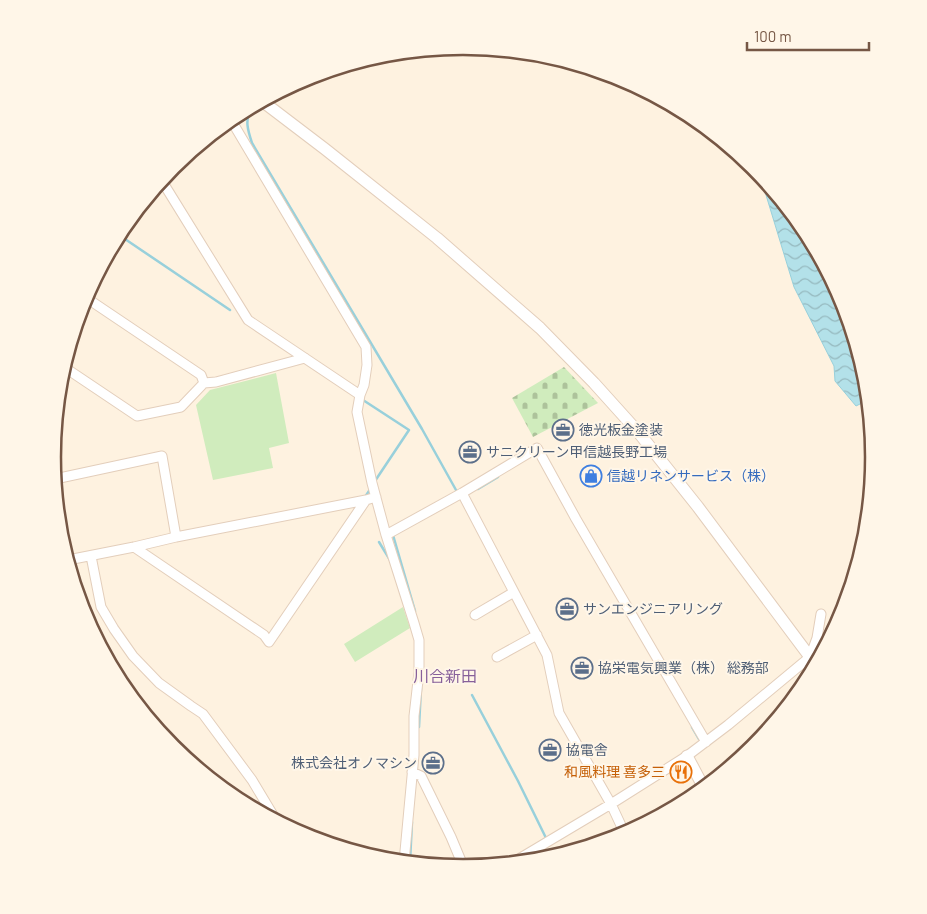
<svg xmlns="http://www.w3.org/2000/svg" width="927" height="914" viewBox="0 0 927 914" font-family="Barlow,'Noto Sans JP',sans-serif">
	<defs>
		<pattern id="cemetery-stones" width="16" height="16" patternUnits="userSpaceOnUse" patternTransform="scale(1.25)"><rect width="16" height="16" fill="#d0ecbd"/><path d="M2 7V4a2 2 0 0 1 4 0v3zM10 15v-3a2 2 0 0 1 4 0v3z" fill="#adc29b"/></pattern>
		<pattern id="water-waves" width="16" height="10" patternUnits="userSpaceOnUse" patternTransform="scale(1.25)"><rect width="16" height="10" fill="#b3e1e9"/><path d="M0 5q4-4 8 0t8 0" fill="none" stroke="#96b9bf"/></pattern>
	</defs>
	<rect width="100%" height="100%" fill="#fef2e0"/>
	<path fill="#d0ecbd" d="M276 373 289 443 269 448 273 468 213 480 196 405 210 390Z
		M403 607 410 628 355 662 344 644Z"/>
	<path fill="url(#cemetery-stones)" d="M564 367 598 403 533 437 512 398Z"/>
	<path fill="url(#water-waves)" stroke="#98d0db" d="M753 166 805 229 843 300 866 377 870 411 866 401 856 406 835 381 834 366 794 287 766 195Z"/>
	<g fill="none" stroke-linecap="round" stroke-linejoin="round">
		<path stroke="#98d0db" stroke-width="2.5" d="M252 108C244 119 248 131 252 143L422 429 456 490
			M119 235 230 310
			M363 400 409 430 375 481
			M478 489 498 477
			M365 497 371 488
			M393 535 415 611
			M379 542 390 560
			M472 695 518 781 546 838 544 839
			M419 727 421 688
			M692 727 699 739
			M410 862 412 822"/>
		<g stroke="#e3cebb" stroke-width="11">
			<path id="minor" d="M233 118 234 125 366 347 367 365 364 385 360 395 357 412 372 483 386 535 414 623 419 640V672L414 716V755L404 862
				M162 181 248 320 360 395
				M85 297 201 375 204 383
				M64 367 137 416 181 407 204 383 216 382 305 358
				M55 479 162 456 176 537
				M462 493 547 655 559 713 611 804 625 834
				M386 535 462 493 537 448 576 519 706 742
				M134 547 264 635 269 642 366 500 376 497
				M91 556 101 607 114 629 133 656 159 683 191 706 203 714 252 780 276 820
				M68 560 134 547 176 537 366 500
				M475 615 514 592
				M497 657 537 635
				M412 772 421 776 451 837 464 868
				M512 863 611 804 687 756 728 725 810 657 817 638 821 614"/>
		</g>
		<g stroke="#e3cebb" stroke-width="13">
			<path id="tertiary" d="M262 101 325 149 437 238 540 328 594 383 639 433 698 507 816 665
				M687 756 704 788"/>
		</g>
		<use href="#minor" stroke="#fff" stroke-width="9"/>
		<use href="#tertiary" stroke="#fff" stroke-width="11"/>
	</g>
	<defs>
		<g id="office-ring" transform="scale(1.125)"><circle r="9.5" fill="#fff6e8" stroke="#5c6f8a" stroke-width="1.5"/><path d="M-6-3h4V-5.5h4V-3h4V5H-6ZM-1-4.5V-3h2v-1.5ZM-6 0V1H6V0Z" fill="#5c6f8a"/></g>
		<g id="shop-ring" transform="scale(1.125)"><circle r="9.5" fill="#fff6e8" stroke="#3f7fe0" stroke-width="1.5"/><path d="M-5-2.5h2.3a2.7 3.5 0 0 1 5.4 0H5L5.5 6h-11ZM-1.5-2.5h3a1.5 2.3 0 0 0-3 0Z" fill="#3f7fe0"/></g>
		<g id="restaurant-ring" transform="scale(1.125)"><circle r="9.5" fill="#fff6e8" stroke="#e8710a" stroke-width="1.5"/><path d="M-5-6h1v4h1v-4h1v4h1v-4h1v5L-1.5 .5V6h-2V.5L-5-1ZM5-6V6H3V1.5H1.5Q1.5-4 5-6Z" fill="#e8710a"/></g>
	</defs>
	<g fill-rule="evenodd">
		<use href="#office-ring" x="563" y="430"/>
		<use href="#office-ring" x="470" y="452"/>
		<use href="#shop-ring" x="591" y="476"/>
		<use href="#office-ring" x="567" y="609"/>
		<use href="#office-ring" x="582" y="668"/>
		<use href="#office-ring" x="550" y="750"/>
		<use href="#office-ring" x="433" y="763"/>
		<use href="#restaurant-ring" x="681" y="772"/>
	</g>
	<g text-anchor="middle" stroke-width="4" stroke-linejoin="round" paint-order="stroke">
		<g font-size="14" fill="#4e5e75" stroke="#fff6e8" text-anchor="start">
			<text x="579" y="435">徳光板金塗装</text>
			<text x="486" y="457">サニクリーン甲信越長野工場</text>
			<text x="583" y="614">サンエンジニアリング</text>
			<text x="598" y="673">協栄電気興業（株） 総務部</text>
			<text x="566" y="755">協電舎</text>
			<text x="417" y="768" text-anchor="end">株式会社オノマシン</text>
		</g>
		<g font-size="14" fill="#366cbe" stroke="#fff6e8" text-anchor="start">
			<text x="607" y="481">信越リネンサービス（株）</text>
		</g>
		<g font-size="14" fill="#c56008" stroke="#fff6e8" text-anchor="end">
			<text x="665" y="777">和風料理 喜多三</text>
		</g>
		<g font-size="16" fill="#87609a" stroke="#fff6e8">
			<text x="445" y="682">川合新田</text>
		</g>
	</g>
	<path d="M0 0H927V914H0ZM61 457a402 402 0 1 1 804 0a402 402 0 1 1-804 0Z" fill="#fff6e8" fill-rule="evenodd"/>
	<path fill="none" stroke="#765745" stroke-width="2.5" d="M61 457a402 402 0 1 1 804 0a402 402 0 1 1-804 0Z"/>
	<path d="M747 42v8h122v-8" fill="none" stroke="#765745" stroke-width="2.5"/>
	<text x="754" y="42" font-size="15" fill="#765745" stroke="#fff6e8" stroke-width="4" paint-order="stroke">100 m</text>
</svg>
